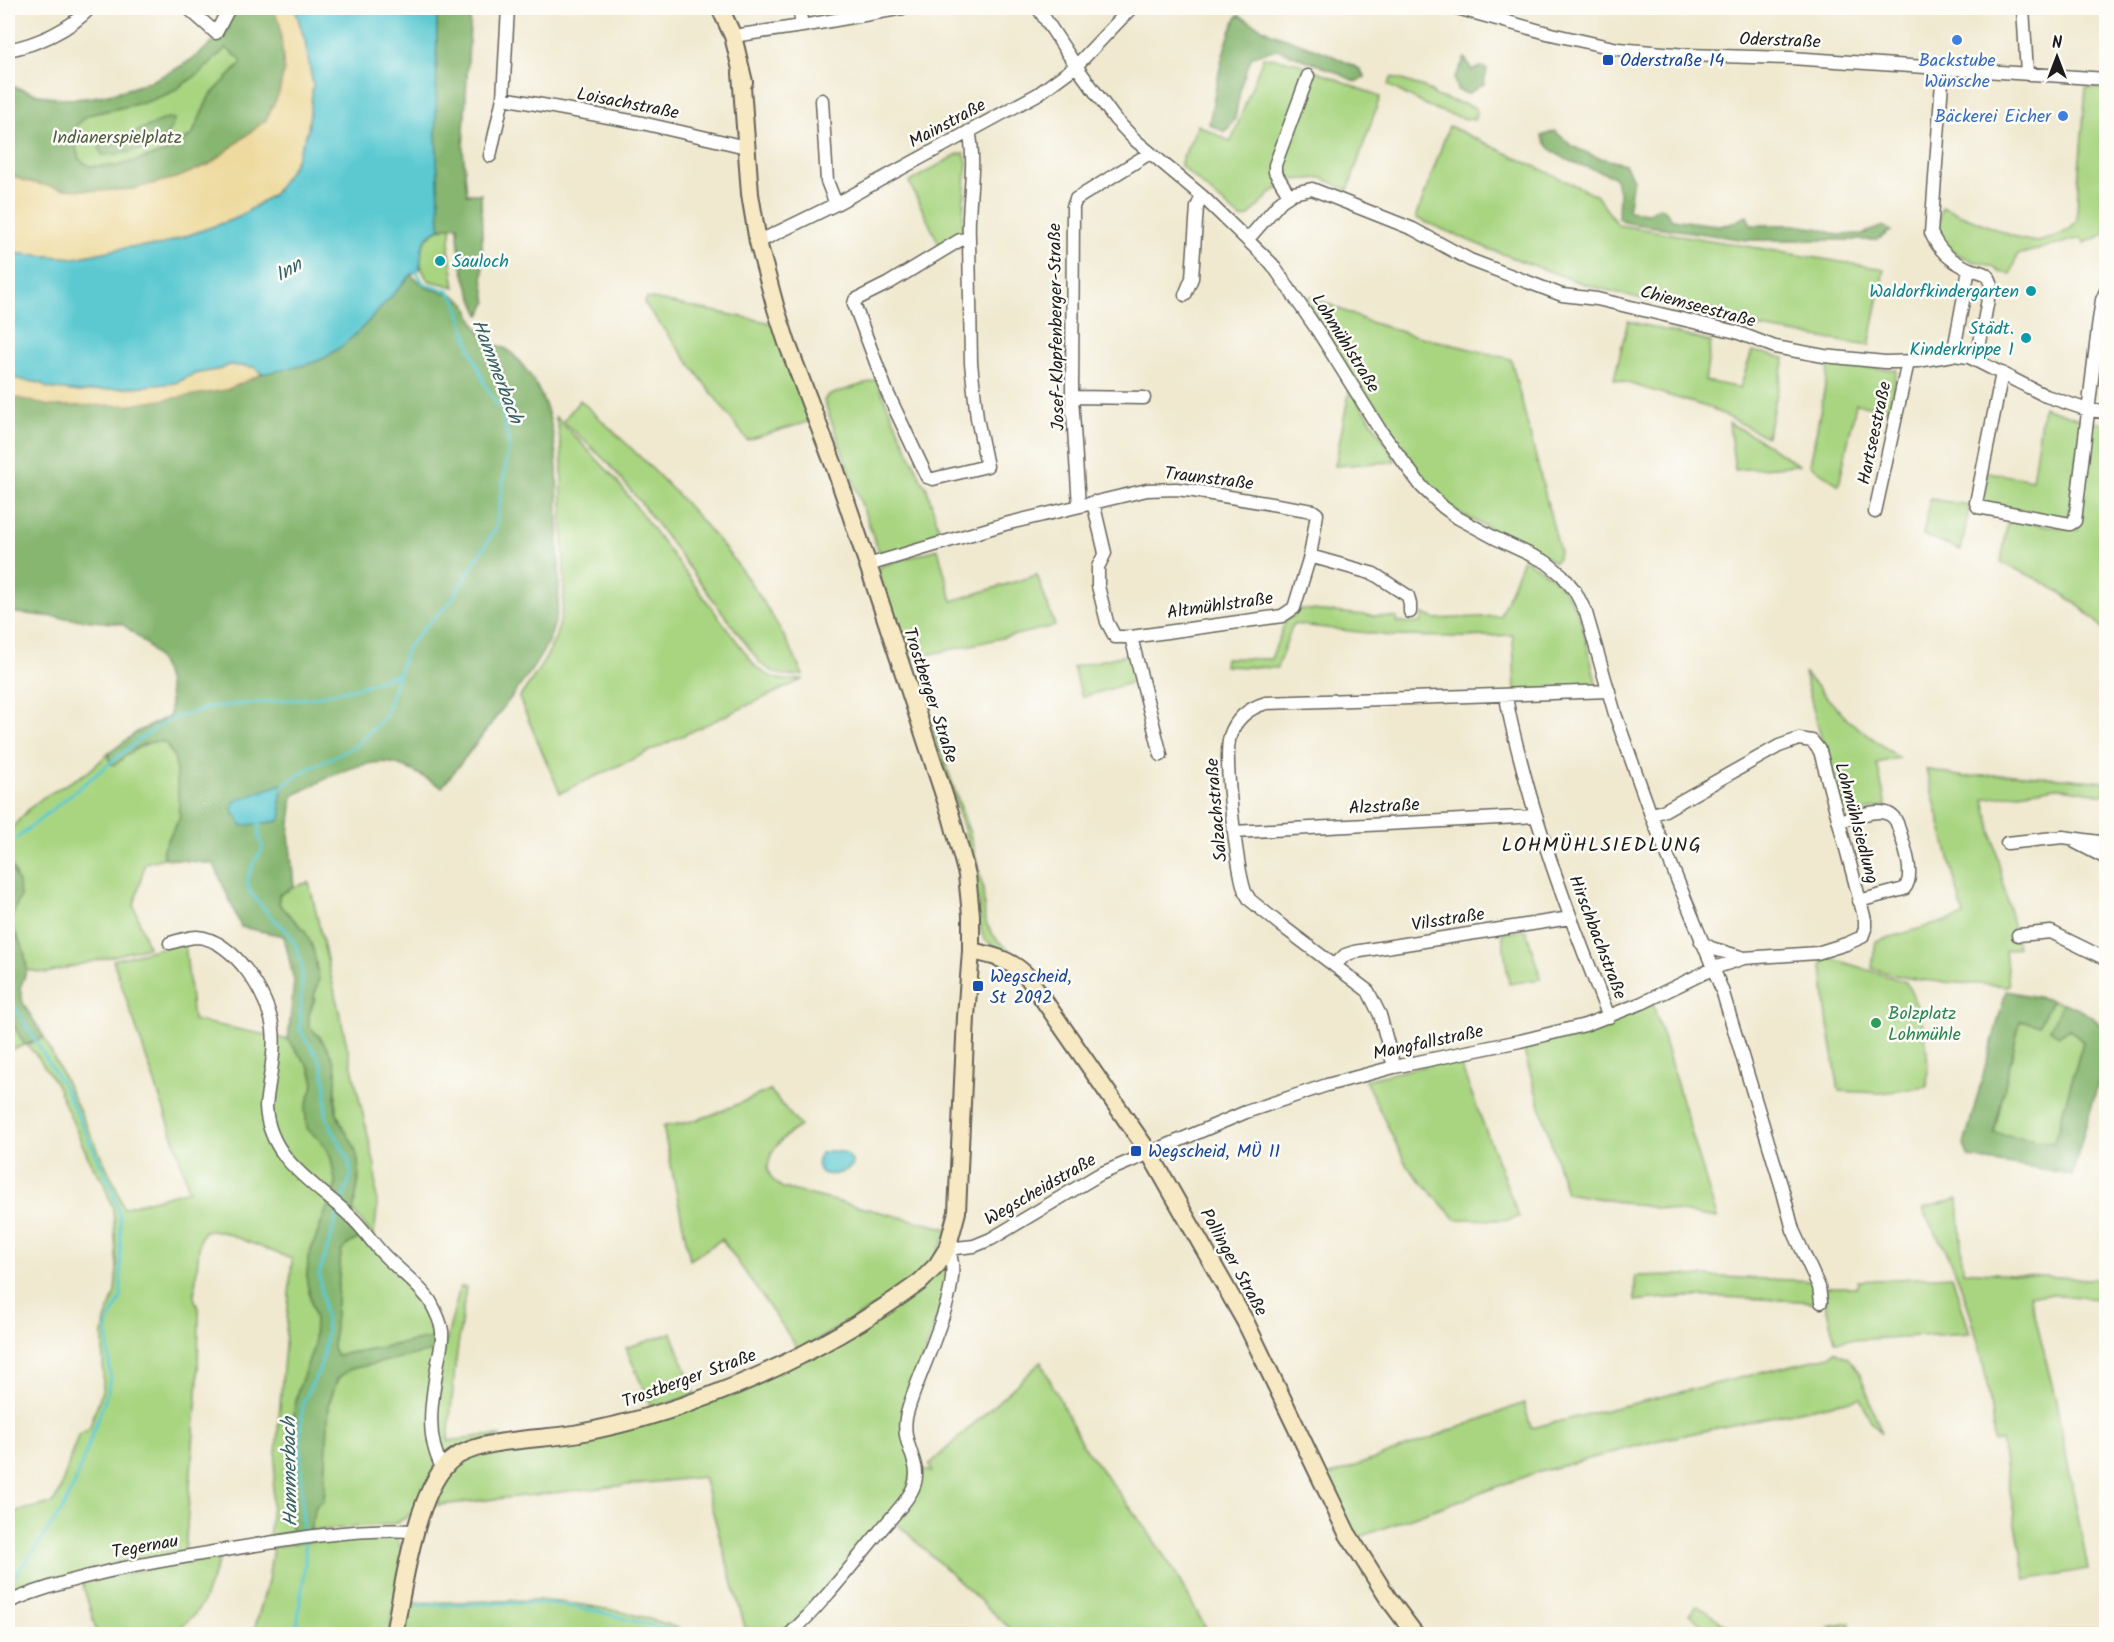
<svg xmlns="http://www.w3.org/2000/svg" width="2114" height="1642" viewBox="0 0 2114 1642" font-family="Kalam,sans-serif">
	<rect width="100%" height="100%" fill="#fdfcf7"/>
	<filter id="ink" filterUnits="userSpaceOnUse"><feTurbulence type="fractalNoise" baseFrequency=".0167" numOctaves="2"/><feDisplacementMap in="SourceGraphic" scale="12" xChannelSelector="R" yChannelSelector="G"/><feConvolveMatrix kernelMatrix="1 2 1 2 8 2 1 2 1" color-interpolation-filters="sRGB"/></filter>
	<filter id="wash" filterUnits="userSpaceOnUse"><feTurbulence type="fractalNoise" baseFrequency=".008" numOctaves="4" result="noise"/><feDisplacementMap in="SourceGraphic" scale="24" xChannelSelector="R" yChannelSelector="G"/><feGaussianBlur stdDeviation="1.35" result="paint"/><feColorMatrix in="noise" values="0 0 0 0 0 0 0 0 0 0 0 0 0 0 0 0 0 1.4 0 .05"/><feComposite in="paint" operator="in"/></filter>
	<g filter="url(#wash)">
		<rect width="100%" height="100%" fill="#f0e9d0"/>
		<path fill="#a9d581" stroke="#62784e" stroke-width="1.5" d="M226 48 241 59 242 63 209 97 192 135 166 152 118 166H89L79 159 74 140 75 126 88 115 146 102 170 93 200 73Z
			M1263 57 1295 62 1380 97 1348 190 1322 178 1291 180 1273 191 1248 217 1241 219 1181 166V162L1198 125 1231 142Z
			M1392 77 1424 87 1438 97 1474 107 1477 111 1474 120C1443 116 1415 100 1388 85Z
			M2086 88 2104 89 2106 96V234L2084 243 2081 238 2017 255 2011 274 1999 272C1992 264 1983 264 1973 261 1945 251 1933 237 1942 207L2020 239 2037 242 2055 237 2069 230 2077 220 2078 183Z
			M1449 126 1596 195 1618 225 1884 269 1869 346 1750 326 1587 285 1489 249 1416 218Z
			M964 153 967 162 962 227 959 234 940 246 909 182 956 155Z
			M452 226 449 249 455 287 428 280C411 256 424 230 452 226Z
			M1310 296 1367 321 1405 333 1511 359 1559 549 1558 558 1554 562 1542 554 1458 513 1430 490 1402 456 1304 300Z
			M647 298 772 323 811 421 747 440 644 303Z
			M1628 321 1711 342 1705 381 1740 388 1752 351 1785 358 1767 437 1710 408 1614 379Z
			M1829 365 1897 370 1889 409 1856 404 1839 485 1810 465Z
			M876 380 923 483 926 486 942 538 888 554 880 552 877 547 824 401 827 396Z
			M1350 387 1396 460 1391 462 1335 466Z
			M580 400C667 481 755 564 803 675 785 677 775 675 761 664L641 503 609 464 563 421Z
			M2043 407 2083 420 2068 519 1982 504 1987 472 2032 480Z
			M555 416 614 477 756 667C772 680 784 682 804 679L560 793 519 698C535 675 552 653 559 626 568 591 563 552 562 516 561 484 565 447 555 416Z
			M2093 422 2106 424V633C2079 599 2041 579 2001 563L2008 520 2078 530Z
			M1729 423 1757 438 1799 465 1735 470Z
			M1930 499 1970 505 1961 550 1923 535Z
			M938 549 952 601 1037 575 1055 626 909 659 970 834 983 888 985 922 996 939 1025 963 991 944 984 939 981 931 976 882 964 829 878 572 881 566Z
			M1523 559C1535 566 1549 573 1558 583 1584 610 1587 648 1596 682L1595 686 1515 692 1513 635 1465 637 1392 636 1293 624 1277 668 1224 666 1225 658 1271 659 1286 620 1294 616 1301 609 1397 618 1396 622 1421 623 1423 614 1436 619 1500 616Z
			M1130 654 1137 681 1082 697 1073 667Z
			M1804 673 1848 720 1899 758 1877 763 1886 806 1849 815 1840 810Z
			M154 741 165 742 175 759 180 817 163 849 164 858 145 863 134 906 148 947 47 973 27 970 24 951 12 926V916L20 897 15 873 8 858V832L29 809 42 798 88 772 109 753 110 764C126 756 137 746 154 741Z
			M1926 769 1963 777 2014 774 2106 782V795L2056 787 1984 799 2018 947 2005 951 2009 986C1963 982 1916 985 1872 968L1876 941 1964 916Z
			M309 882 375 1166 377 1209 374 1237 353 1211 359 1180 353 1144 344 1131 336 1109V1070L329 1051 320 1037 309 1026V1015L315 999 279 904V895L294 887Z
			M1526 930 1541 979 1509 984 1502 933Z
			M185 942 193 1020 271 1036 270 1122 276 1037 288 1040 310 1068 314 1083 305 1109 307 1128 322 1142 331 1158 336 1185 308 1258 307 1282 315 1319 314 1346 298 1390 292 1424 291 1534 269 1539 292 1259 220 1231H204L200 1239 194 1297 199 1311 198 1380 185 1552 8 1598V1513L53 1503 59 1493 78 1435 89 1429 103 1388V1335L105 1321 115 1292 117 1268 113 1209 103 1181 91 1164 56 1084 38 1057 27 1045 44 1037 117 1189 123 1208 189 1190 174 1139 113 960Z
			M1821 955 1906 982C1924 1015 1930 1049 1927 1087L1881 1093 1839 1091 1827 1018Z
			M2052 1000 2063 1003 2050 1029H2069L2083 1042 2054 1143 1993 1133 2020 1021 2039 1025Z
			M1653 1004 1717 1218 1566 1193 1522 1045 1611 1021Z
			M8 1016 25 1045 8 1051Z
			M1458 1058 1519 1217 1508 1220 1455 1219 1407 1166 1365 1080Z
			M770 1090 800 1126C778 1139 751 1169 783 1188L949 1229 932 1263 893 1296 799 1350 722 1239 690 1260 663 1126C700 1124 736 1104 770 1090Z
			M1958 1199 1963 1271 2106 1280V1300L2061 1295H2030L2055 1397 2088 1569 2026 1580 2001 1441 1994 1442C1990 1381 1975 1318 1951 1261 1944 1242 1928 1227 1923 1208Z
			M364 1235C393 1264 433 1294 438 1337L337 1355 333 1348 341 1251 347 1245Z
			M947 1265 949 1282 903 1417 914 1468 904 1498 785 1634H747L703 1477 429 1506 435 1492 460 1460 735 1390Z
			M1676 1275 1815 1281 1816 1302C1757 1299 1695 1293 1635 1301V1276Z
			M1952 1276 1970 1333 1835 1341 1824 1299V1289L1827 1287H1857L1858 1281Z
			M460 1287H466L455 1368 448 1441 482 1436H501L447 1456 442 1454C435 1464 436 1465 433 1475 426 1497 414 1518 392 1524L310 1531 316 1506 324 1501 329 1403 338 1378 350 1369 411 1354 444 1350Z
			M672 1333 695 1394 652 1409 626 1348Z
			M1835 1351 1848 1358 1859 1371 1882 1434 1871 1421 1860 1398 1656 1441 1532 1474 1356 1538 1326 1477 1524 1403 1531 1428 1830 1356Z
			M1041 1362 1082 1444 1144 1526 1173 1569 1209 1634H1016L893 1520 921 1469 932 1472 929 1465Z
			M390 1535 397 1538 403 1552 389 1634H253L268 1581 273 1547 311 1541Z
			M221 1556 202 1604 193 1616 173 1634H97L82 1581Z
			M537 1600C589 1604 644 1613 692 1634H398L405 1603Z
			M1697 1606 1703 1608 1736 1634H1713L1689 1614Z
			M1850 1623 1848 1634H1839L1830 1627Z"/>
		<path fill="#86b66f" stroke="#516946" stroke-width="1.5" fill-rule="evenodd" d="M233 8H272L280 24 284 71 279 93 266 120 210 164 179 177 133 189 102 191 63 189 24 181 8 173V85C23 89 40 96 56 98 105 104 187 74 218 36 225 28 228 17 233 8ZM226 48 240 59 242 63 209 97 192 135 166 152 118 166H89L79 159 74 140 75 127 88 115 146 102 170 93 200 73Z
			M437 8H471L463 149 467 194H481L483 278 487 303 480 315C465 281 458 264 458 226L440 228 436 135Z
			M1238 15 1271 33 1327 53 1360 69 1365 77 1356 82 1334 71 1277 49 1252 56 1241 85 1235 119 1225 132 1209 124C1215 94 1223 40 1238 15Z
			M1465 58 1472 70 1481 67 1487 69 1484 84 1467 94 1457 90 1454 79Z
			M167 118 174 119C169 149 127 154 102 155L99 149 101 141 129 135Z
			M1555 131 1572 146 1596 157 1625 164 1633 179 1628 211 1650 213 1659 207 1666 211 1672 219C1684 221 1720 227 1730 224 1736 222 1740 218 1747 216L1751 225H1795L1821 229 1837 235 1862 234 1883 226 1891 231 1877 240H1746L1628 223 1618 218 1619 191 1614 177C1590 166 1552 162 1542 136Z
			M411 275 428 288 454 295 466 304 476 326 488 343C508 347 512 352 524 367 562 415 557 474 558 532 558 565 563 601 552 632 542 659 523 682 506 704 485 732 464 760 442 787 428 780 412 769 397 764 364 755 321 781 293 796L289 834 294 887 279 895V904L305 931 313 948 319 979 309 1015V1026C321 1038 335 1055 336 1073 337 1085 333 1098 336 1110 338 1122 346 1132 352 1142 365 1166 356 1195 351 1219L364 1235 347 1245 341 1252 333 1348 337 1355 345 1354 438 1337 437 1350 351 1369 338 1378 329 1403 324 1501 316 1506 310 1531 291 1534 292 1424 298 1390 314 1346 315 1319 307 1282 308 1258 336 1185 331 1158 322 1142 307 1129 305 1109 314 1083 310 1068 288 1040 294 981 284 936 241 927 214 864 164 858 163 849 180 817 175 759 165 742C142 740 132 751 115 765L110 764 109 753 137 732 170 716C172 670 158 650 122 624L8 612V397L226 390 262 374 324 358Z
			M8 858 19 885 20 897 12 916V926L24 951 27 970 20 988 23 1003 44 1037 25 1045 8 1016Z
			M2006 991 2052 1000 2039 1025 2020 1021 1994 1133 2054 1143 2083 1042 2069 1029 2058 1036 2050 1029 2063 1003C2078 1008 2095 1015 2104 1030 2108 1037 2107 1047 2106 1055L2072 1175 1969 1158 1964 1145Z"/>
		<path fill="#eeda9e" stroke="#857b5d" stroke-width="1.5" d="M272 8H295L305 41 313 85 308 130 294 164 274 194 237 218 158 246 129 247 75 258 8 253V173L24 181 63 189 102 191 133 189 179 177 210 164 266 120 279 93 284 71 280 24Z
			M229 365 254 367 262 374 226 390 130 405 49 406 18 398 8 397V376L80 392 176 383 194 374 221 369Z"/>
		<path fill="#5cc9d1" stroke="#3c7276" stroke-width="1.5" d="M295 8H437L436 135 440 228 427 237 422 247 420 269 411 275C384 303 359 337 326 357 310 366 281 370 262 374L254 367 229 365 221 369 194 374 176 383 80 392 47 388 41 383 21 380 8 376V253L75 258 129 247 158 246 237 218 274 194 294 164 308 130 313 85 305 41Z
			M281 784 282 790 280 802 282 815 279 821 242 826 232 809 235 801Z
			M829 1151C839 1151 851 1152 853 1165 838 1180 807 1178 821 1153Z"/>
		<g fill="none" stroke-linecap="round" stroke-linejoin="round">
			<path stroke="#5cc9d1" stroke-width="3" d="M280 790 284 785 306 770 356 746 385 717 407 648 428 624 449 604 496 528 509 445 502 411 486 387 471 350 456 300 448 291 427 285 422 282 416 270
				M259 823V836L263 849 253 864 247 882 250 892 271 917 286 930 295 944 301 963 302 978 300 1030 321 1062 326 1086V1117L349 1161 351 1176 341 1204
				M17 838 140 739 168 720 210 707 311 698 360 687 397 674
				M8 983 10 999 65 1089 111 1186 120 1216 121 1297 107 1326 110 1377 108 1391 74 1485 63 1508 34 1551 8 1584
				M303 1535 300 1433 303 1403 319 1370 324 1351 327 1329 319 1275 339 1211
				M414 1606 526 1603 559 1605 596 1611 684 1634
				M297 1634C297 1604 309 1569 304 1541"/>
		</g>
	</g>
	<g filter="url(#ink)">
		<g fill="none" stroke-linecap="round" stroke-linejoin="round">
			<g stroke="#66645b" stroke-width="15">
				<path id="street" d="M188 8 216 33 229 8
					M799 8 802 26
					M1038 8 1076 66 1115 119 1135 140 1202 196 1272 264 1318 331 1380 430 1422 487 1443 507 1458 518 1495 538 1546 562 1562 575 1575 591 1586 613 1615 714 1651 815 1722 990 1782 1188 1793 1230 1819 1287 1821 1302
					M1457 8 1551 34 1618 49 1686 55 1791 58 2106 79
					M2023 8 2027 73
					M733 36 802 26 903 8
					M8 50C38 44 69 30 90 8
					M1943 68 1931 233C1939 251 1951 261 1969 269
					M503 98 642 123 746 147
					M822 100 827 181 836 204
					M490 156 503 98 508 8
					M1289 195 1275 172V165L1308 76
					M969 238 971 363 977 418 987 466 933 479 927 477 887 392 854 304 855 300 889 283 960 240 969 238C967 203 977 166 969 131
					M1248 239 1281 201 1293 193 1312 189 1413 229 1470 260 1562 295 1597 299 1736 332 1775 347 1824 356 1885 362 1918 361 1953 355 1969 357 2046 396 2088 410 2106 412
					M758 242 836 204 1038 94 1076 66 1131 8
					M1185 295 1192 278 1197 207 1202 196
					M1953 355 1969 269C1979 272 1989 272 1991 283L1977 359
					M2002 373 1976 503 1978 507 2070 524 2075 521 2099 320 2102 300 2106 291
					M1072 397 1144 398
					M1079 506 1072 397 1073 207 1076 199 1081 196 1150 153
					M1875 512 1908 362
					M1310 556 1374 574 1408 596 1410 604V612
					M868 565 1005 524 1147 490 1176 489 1194 491 1313 511 1317 514 1310 556 1294 608 1282 616 1131 637H1115L1107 622 1098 586V567L1105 553 1093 502
					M1131 637 1161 755
					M1506 696C1510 723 1518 750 1525 777 1547 859 1578 938 1609 1017
					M1839 821C1857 817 1888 802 1897 823 1902 840 1917 875 1904 889L1859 901
					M1234 832 1536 816
					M2075 842 2106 858
					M2007 843 2063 837 2106 843
					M2018 935 2051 932 2106 959
					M1701 942 1711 948 1744 958
					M170 943C178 941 188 937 197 937 234 939 269 996 273 1029 276 1054 268 1082 266 1107 269 1159 314 1183 349 1215 363 1227 372 1243 385 1256 400 1271 418 1284 430 1301 435 1310 441 1321 442 1331 443 1341 440 1352 438 1362 432 1398 424 1436 443 1469
					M1335 965 1345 955 1354 952 1570 918
					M1394 1067 1380 1015 1368 991 1282 926 1250 900 1245 892C1237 868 1223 758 1230 736 1236 718 1249 708 1266 703L1609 691
					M947 1249 974 1246 991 1239 1100 1174 1246 1112 1327 1085 1394 1067 1520 1041 1585 1025 1642 1003 1714 968 1744 958 1817 953 1846 944 1862 937 1865 929V920L1820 751 1812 741 1799 739 1779 746 1665 810 1651 815
					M8 1602C76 1574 148 1563 220 1551 285 1540 349 1528 415 1531
					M790 1634C823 1603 851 1566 880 1531 890 1518 906 1504 913 1488 924 1464 901 1447 906 1418 913 1379 970 1281 947 1249"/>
			</g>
			<g stroke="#66645b" stroke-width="20">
				<path id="secondary" d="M720 8 733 36 744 82
					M971 951C992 955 1012 960 1027 976L1150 1154 1245 1321 1347 1533 1388 1598 1415 1634
					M394 1634C403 1589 415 1496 448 1463 473 1438 539 1440 574 1434 696 1412 820 1355 920 1282L937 1265 947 1249 957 1212 966 1017 971 951V915L967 875 951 816 868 565 835 468 787 343 776 309 758 242 750 194 741 73"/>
			</g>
			<use href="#street" stroke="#fff" stroke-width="12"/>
			<use href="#secondary" stroke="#f6e9c3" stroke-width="16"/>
		</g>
	</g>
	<g fill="#3f7fe0" stroke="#fdfcf7" stroke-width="2">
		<circle cx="1957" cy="40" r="6"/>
		<circle cx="2063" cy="116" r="6"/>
	</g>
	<g fill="#1a4fb4" stroke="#fdfcf7" stroke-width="2">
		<rect x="1602" y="54" width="12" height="12" rx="3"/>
		<rect x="972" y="980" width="12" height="12" rx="3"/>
		<rect x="1130" y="1145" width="12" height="12" rx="3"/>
	</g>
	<g fill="#0f9aa8" stroke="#fdfcf7" stroke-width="2">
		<circle cx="440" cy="261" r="6"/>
		<circle cx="2031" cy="291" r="6"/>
		<circle cx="2026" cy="338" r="6"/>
	</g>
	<circle fill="#2e9e5b" stroke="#fdfcf7" stroke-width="2" cx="1876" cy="1023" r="6"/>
	<g text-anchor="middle" stroke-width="5" stroke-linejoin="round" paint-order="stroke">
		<g font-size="18" fill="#1c1c1c" stroke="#fdfcf7">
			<text transform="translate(1780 40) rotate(2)" y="6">Oderstraße</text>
			<text transform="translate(628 103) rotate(11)" y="6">Loisachstraße</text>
			<text transform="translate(947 123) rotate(-28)" y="6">Mainstraße</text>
			<text transform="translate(1698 306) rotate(15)" y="6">Chiemseestraße</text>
			<text transform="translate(1056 327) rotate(-91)" y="6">Josef-Klapfenberger-Straße</text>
			<text transform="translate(1346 343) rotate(58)" y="6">Lohmühlstraße</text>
			<text transform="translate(1874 433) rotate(-78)" y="6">Hartseestraße</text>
			<text transform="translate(1209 478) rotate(7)" y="6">Traunstraße</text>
			<text transform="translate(1220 605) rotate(-8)" y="6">Altmühlstraße</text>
			<text transform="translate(931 695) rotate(72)" y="6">Trostberger Straße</text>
			<text transform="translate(1384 806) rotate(-3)" y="6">Alzstraße</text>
			<text transform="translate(1216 810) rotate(-95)" y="6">Salzachstraße</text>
			<text transform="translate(1857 823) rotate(75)" y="6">Lohmühlsiedlung</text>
			<text transform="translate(1448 919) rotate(-9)" y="6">Vilsstraße</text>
			<text transform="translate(1598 937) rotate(69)" y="6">Hirschbachstraße</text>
			<text transform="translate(1428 1042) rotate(-12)" y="6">Mangfallstraße</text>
			<text transform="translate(1040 1189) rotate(-30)" y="6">Wegscheidstraße</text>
			<text transform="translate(1234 1262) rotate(61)" y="6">Pollinger Straße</text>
			<text transform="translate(689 1378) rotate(-20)" y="6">Trostberger Straße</text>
			<text transform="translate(145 1546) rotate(-10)" y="6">Tegernau</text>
		</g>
		<g font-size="18" fill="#164399" stroke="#fdfcf7" text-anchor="start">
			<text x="1620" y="66">Oderstraße 14</text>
			<text x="990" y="982">Wegscheid,<tspan x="990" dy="21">St 2092</tspan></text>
			<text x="1148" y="1157">Wegscheid, MÜ 11</text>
		</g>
		<g font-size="18" fill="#366cbe" stroke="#fdfcf7">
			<text x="1957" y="66">Backstube<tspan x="1957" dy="21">Wünsche</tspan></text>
			<text x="2051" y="122" text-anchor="end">Bäckerei Eicher</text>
		</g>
		<g font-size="18" fill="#4d5d3f" stroke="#fdfcf7">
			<text x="117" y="143">Indianerspielplatz</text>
		</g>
		<g font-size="18" fill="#0d838f" stroke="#fdfcf7" text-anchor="end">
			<text x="452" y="267" text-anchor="start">Sauloch</text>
			<text x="2019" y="297">Waldorfkindergarten</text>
			<text x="2014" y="334">Städt.<tspan x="2014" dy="21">Kinderkrippe 1</tspan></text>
		</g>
		<g font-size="18" fill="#27864d" stroke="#fdfcf7" text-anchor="start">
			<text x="1888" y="1019">Bolzplatz<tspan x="1888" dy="21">Lohmühle</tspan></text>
		</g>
		<g font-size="20" font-style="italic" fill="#366164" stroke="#fdfcf7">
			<text transform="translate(288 269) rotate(-31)" y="7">Inn</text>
			<text transform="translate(498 371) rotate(69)" y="7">Hammerbach</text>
			<text transform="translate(289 1472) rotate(-91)" y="7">Hammerbach</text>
		</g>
		<g font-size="20" letter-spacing="1.5" fill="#1c1c1c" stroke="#fdfcf7">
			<text x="1602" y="851">LOHMÜHLSIEDLUNG</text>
		</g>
	</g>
	<rect width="2114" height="1642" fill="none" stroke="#fdfcf7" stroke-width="30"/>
	<g transform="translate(2057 57)" stroke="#fdfcf7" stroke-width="4.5" paint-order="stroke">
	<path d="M0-4.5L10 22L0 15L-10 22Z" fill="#1c1c1c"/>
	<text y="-9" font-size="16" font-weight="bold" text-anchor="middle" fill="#1c1c1c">N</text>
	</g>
</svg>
